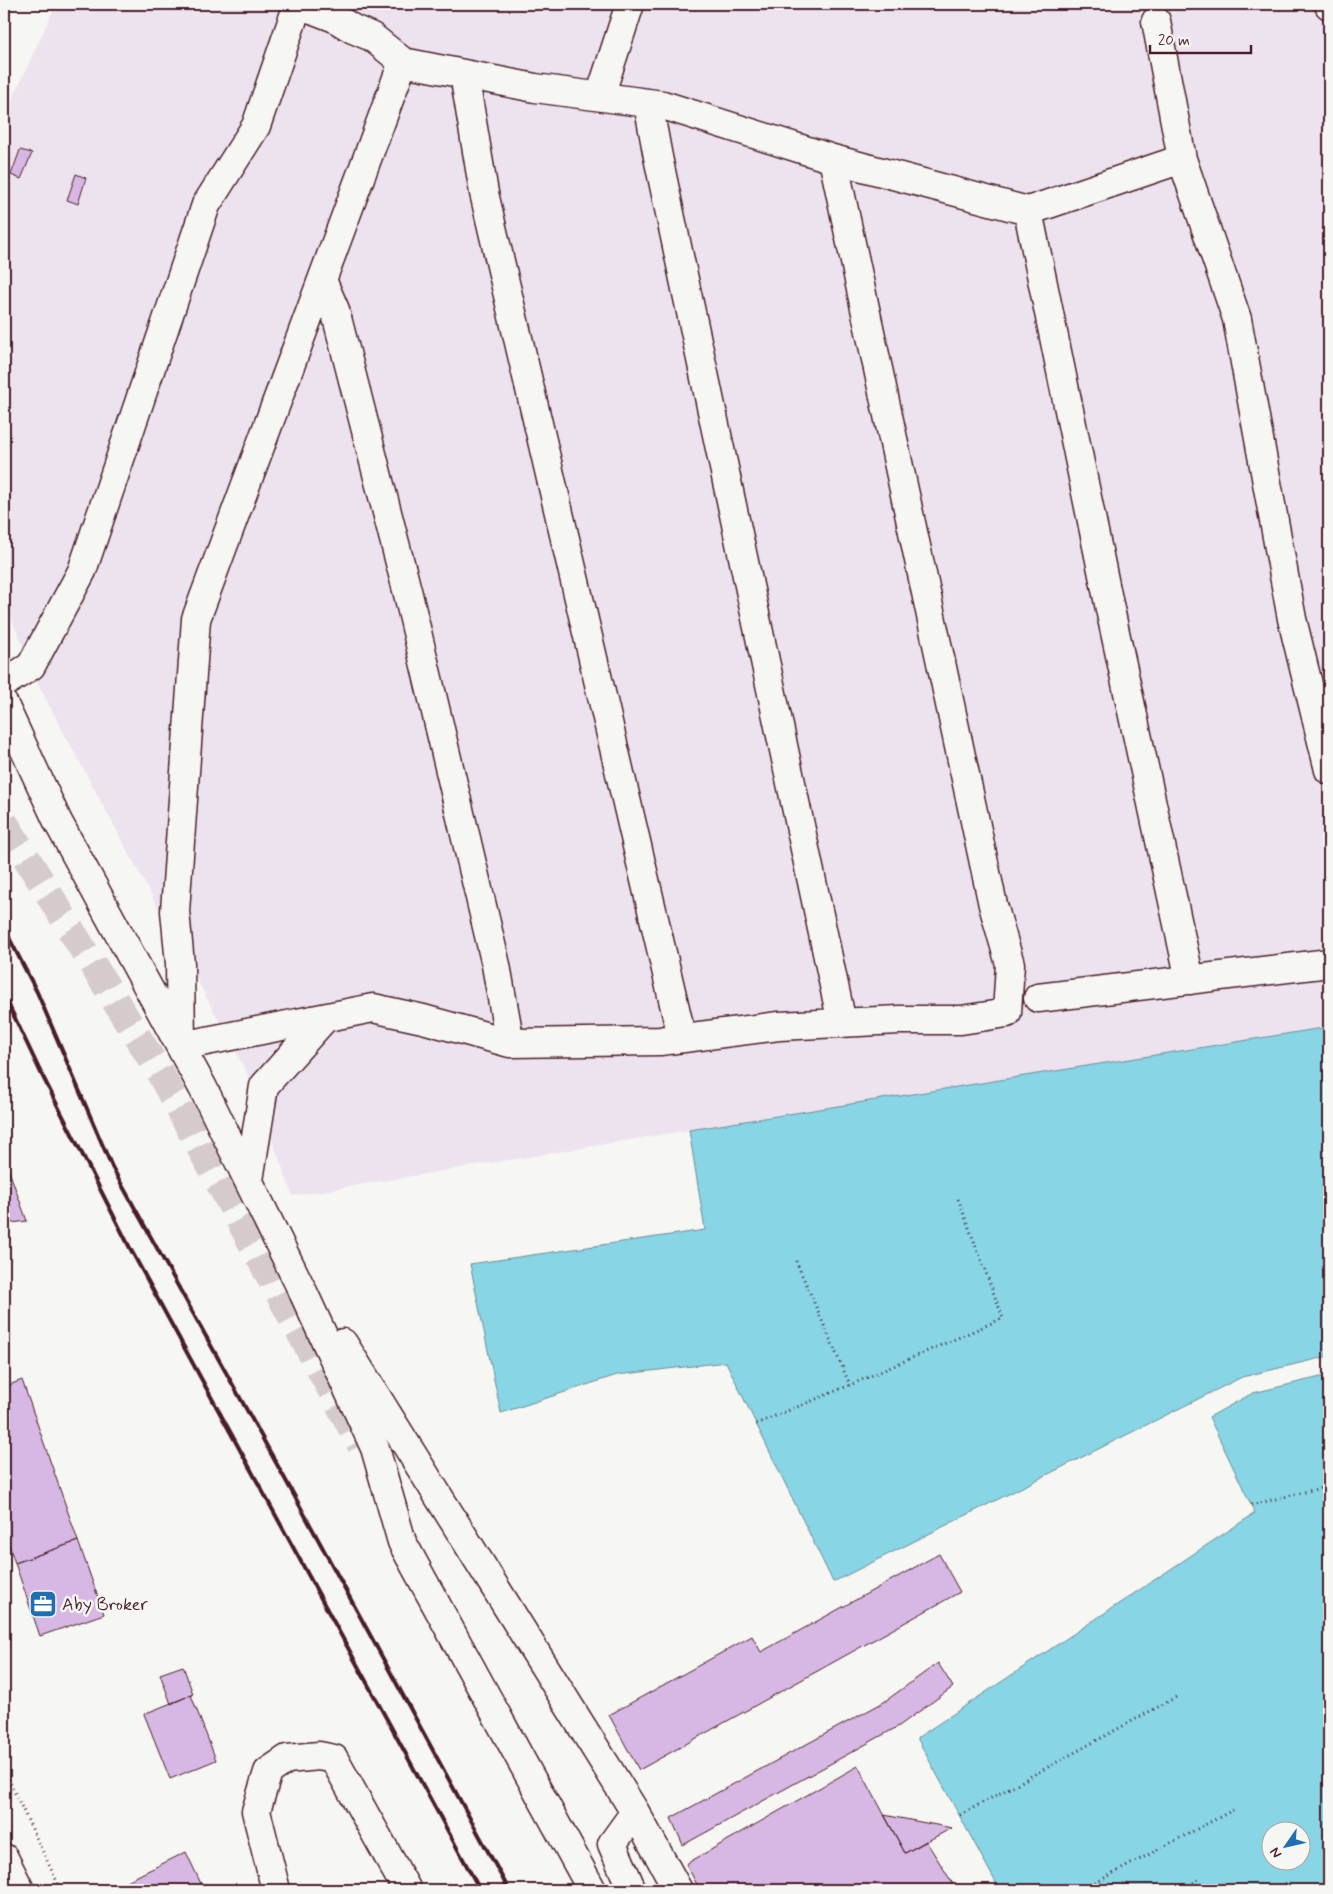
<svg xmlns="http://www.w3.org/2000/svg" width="1333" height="1894" viewBox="0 0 1333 1894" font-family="Mynerve,sans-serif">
	<rect width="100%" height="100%" fill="#f6f6f2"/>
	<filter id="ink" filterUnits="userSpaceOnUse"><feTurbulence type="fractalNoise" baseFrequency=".02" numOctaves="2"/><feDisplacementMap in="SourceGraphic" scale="10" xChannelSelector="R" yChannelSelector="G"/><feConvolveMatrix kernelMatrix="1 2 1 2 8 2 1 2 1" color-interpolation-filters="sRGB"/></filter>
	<g filter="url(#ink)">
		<path fill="#ede3ee" d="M56 4H1329V1027L689 1130 293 1196 246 1071 34 677 31 666 4 600V117Z"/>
		<path fill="#87d5e5" stroke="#6f8c9b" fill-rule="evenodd" d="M1329 1027V1356L1242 1377 833 1582 726 1362 617 1375 501 1413 470 1264 705 1230 689 1130Z
			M1329 1375V1890H1000L917 1738 1255 1513 1209 1417 1253 1393ZM1270 1832H1300V1862H1270Z"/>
		<path fill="#d7b7e3" stroke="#4a1f2b" d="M20 150 32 153 21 179 11 175Z
			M76 174 86 178 78 204 67 200Z
			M4 1157 27 1221 4 1224Z
			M22 1380 78 1541 15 1563 4 1531V1387Z
			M78 1541 104 1614 40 1636 15 1563Z
			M939 1554 960 1592 639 1770 609 1715 752 1636 761 1652Z
			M938 1663 953 1687 899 1726 683 1845 671 1818 884 1702Z
			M183 1666 193 1694 171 1704 160 1674Z
			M191 1695 216 1760 170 1779 144 1714Z
			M858 1766 905 1853 926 1841 953 1884 942 1890H700L686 1864Z
			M884 1815 952 1828 905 1853Z
			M186 1852 204 1890H122L119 1885Z"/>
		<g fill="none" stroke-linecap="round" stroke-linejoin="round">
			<path stroke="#d4cbca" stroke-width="28" stroke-dasharray="28 14" stroke-linecap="butt" d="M4 822 160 1073 361 1445"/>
			<g stroke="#4a1f2b" stroke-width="31">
				<path id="minor" d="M299 4 335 18 353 29 372 37 403 62
					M1329 4V5
					M1156 21 1182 159
					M403 62 535 88 663 105 833 159 993 905 1010 964 1007 1013 961 1020H899L779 1026 660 1041 510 1043 423 1019 373 1008 181 1046 180 964 175 911 196 619Z
					M464 74 484 193 682 1038
					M600 96 630 4
					M648 103 658 157 842 1023
					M833 159 1028 211 1110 609 1190 980
					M1028 211 1182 159 1237 319 1292 619 1329 770
					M322 280 335 310 408 594 496 965 510 1043
					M4 683 31 666 82 571 206 205 256 126 298 4
					M4 705 58 822 203 1088 304 1294 375 1448 402 1542 592 1890
					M1038 998 1329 963
					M249 1180 264 1086 325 1018
					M343 1343 635 1812 678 1890
					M276 1890 256 1811 268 1772 287 1759 319 1756 334 1759 407 1890
					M632 1890 612 1844 635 1812"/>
			</g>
			<g stroke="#4a1f2b" stroke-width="31">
				<path id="major" d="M4 1858 20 1890"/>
			</g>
			<path stroke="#4a1f2b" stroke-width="3" stroke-dasharray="1 4" stroke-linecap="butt" d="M796 1261 850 1385
				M756 1424 850 1385 1003 1318 957 1196
				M1251 1505 1329 1486
				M4 1610C6 1622 14 1640 4 1651
				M4 1770 61 1890
				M960 1815 1178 1696
				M1082 1890 1233 1810
				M1180 1890 1202 1878
				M1311 1890 1329 1880"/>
			<use href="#minor" stroke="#f6f6f2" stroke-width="28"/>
			<use href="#major" stroke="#f6f6f2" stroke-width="28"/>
			<path stroke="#4a1f2b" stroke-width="4" d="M4 928 37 992 112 1167 295 1497 509 1890
				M4 995 40 1071 131 1250 480 1890"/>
		</g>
	</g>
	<defs>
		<g id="office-square" transform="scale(1.4375)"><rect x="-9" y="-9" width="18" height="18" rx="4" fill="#1f6fb2" stroke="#f6f6f2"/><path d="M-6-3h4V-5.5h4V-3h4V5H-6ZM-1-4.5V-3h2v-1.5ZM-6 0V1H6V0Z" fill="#fff"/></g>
	</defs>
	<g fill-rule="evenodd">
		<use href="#office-square" x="43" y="1604"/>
	</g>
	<g text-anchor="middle" stroke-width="5" stroke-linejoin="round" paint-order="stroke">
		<g font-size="18" fill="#4a1f2b" stroke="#f6f6f2" text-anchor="start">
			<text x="62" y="1610">Aby Broker</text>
		</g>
	</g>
	<rect width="1333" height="1894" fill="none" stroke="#f6f6f2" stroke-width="20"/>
	<rect x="10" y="10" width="1313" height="1874" fill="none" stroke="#4a1f2b" stroke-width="2" filter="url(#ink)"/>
	<g transform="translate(1286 1846) rotate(236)"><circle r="24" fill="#f6f6f2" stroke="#b1a0a2"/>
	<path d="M0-4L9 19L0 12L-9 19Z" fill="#1f6fb2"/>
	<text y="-8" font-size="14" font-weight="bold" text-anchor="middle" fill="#4a1f2b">N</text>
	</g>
	<path d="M1150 45v8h101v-8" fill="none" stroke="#4a1f2b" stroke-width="2.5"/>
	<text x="1158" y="45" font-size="15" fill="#4a1f2b" stroke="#f6f6f2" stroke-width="4" paint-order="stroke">20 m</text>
</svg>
